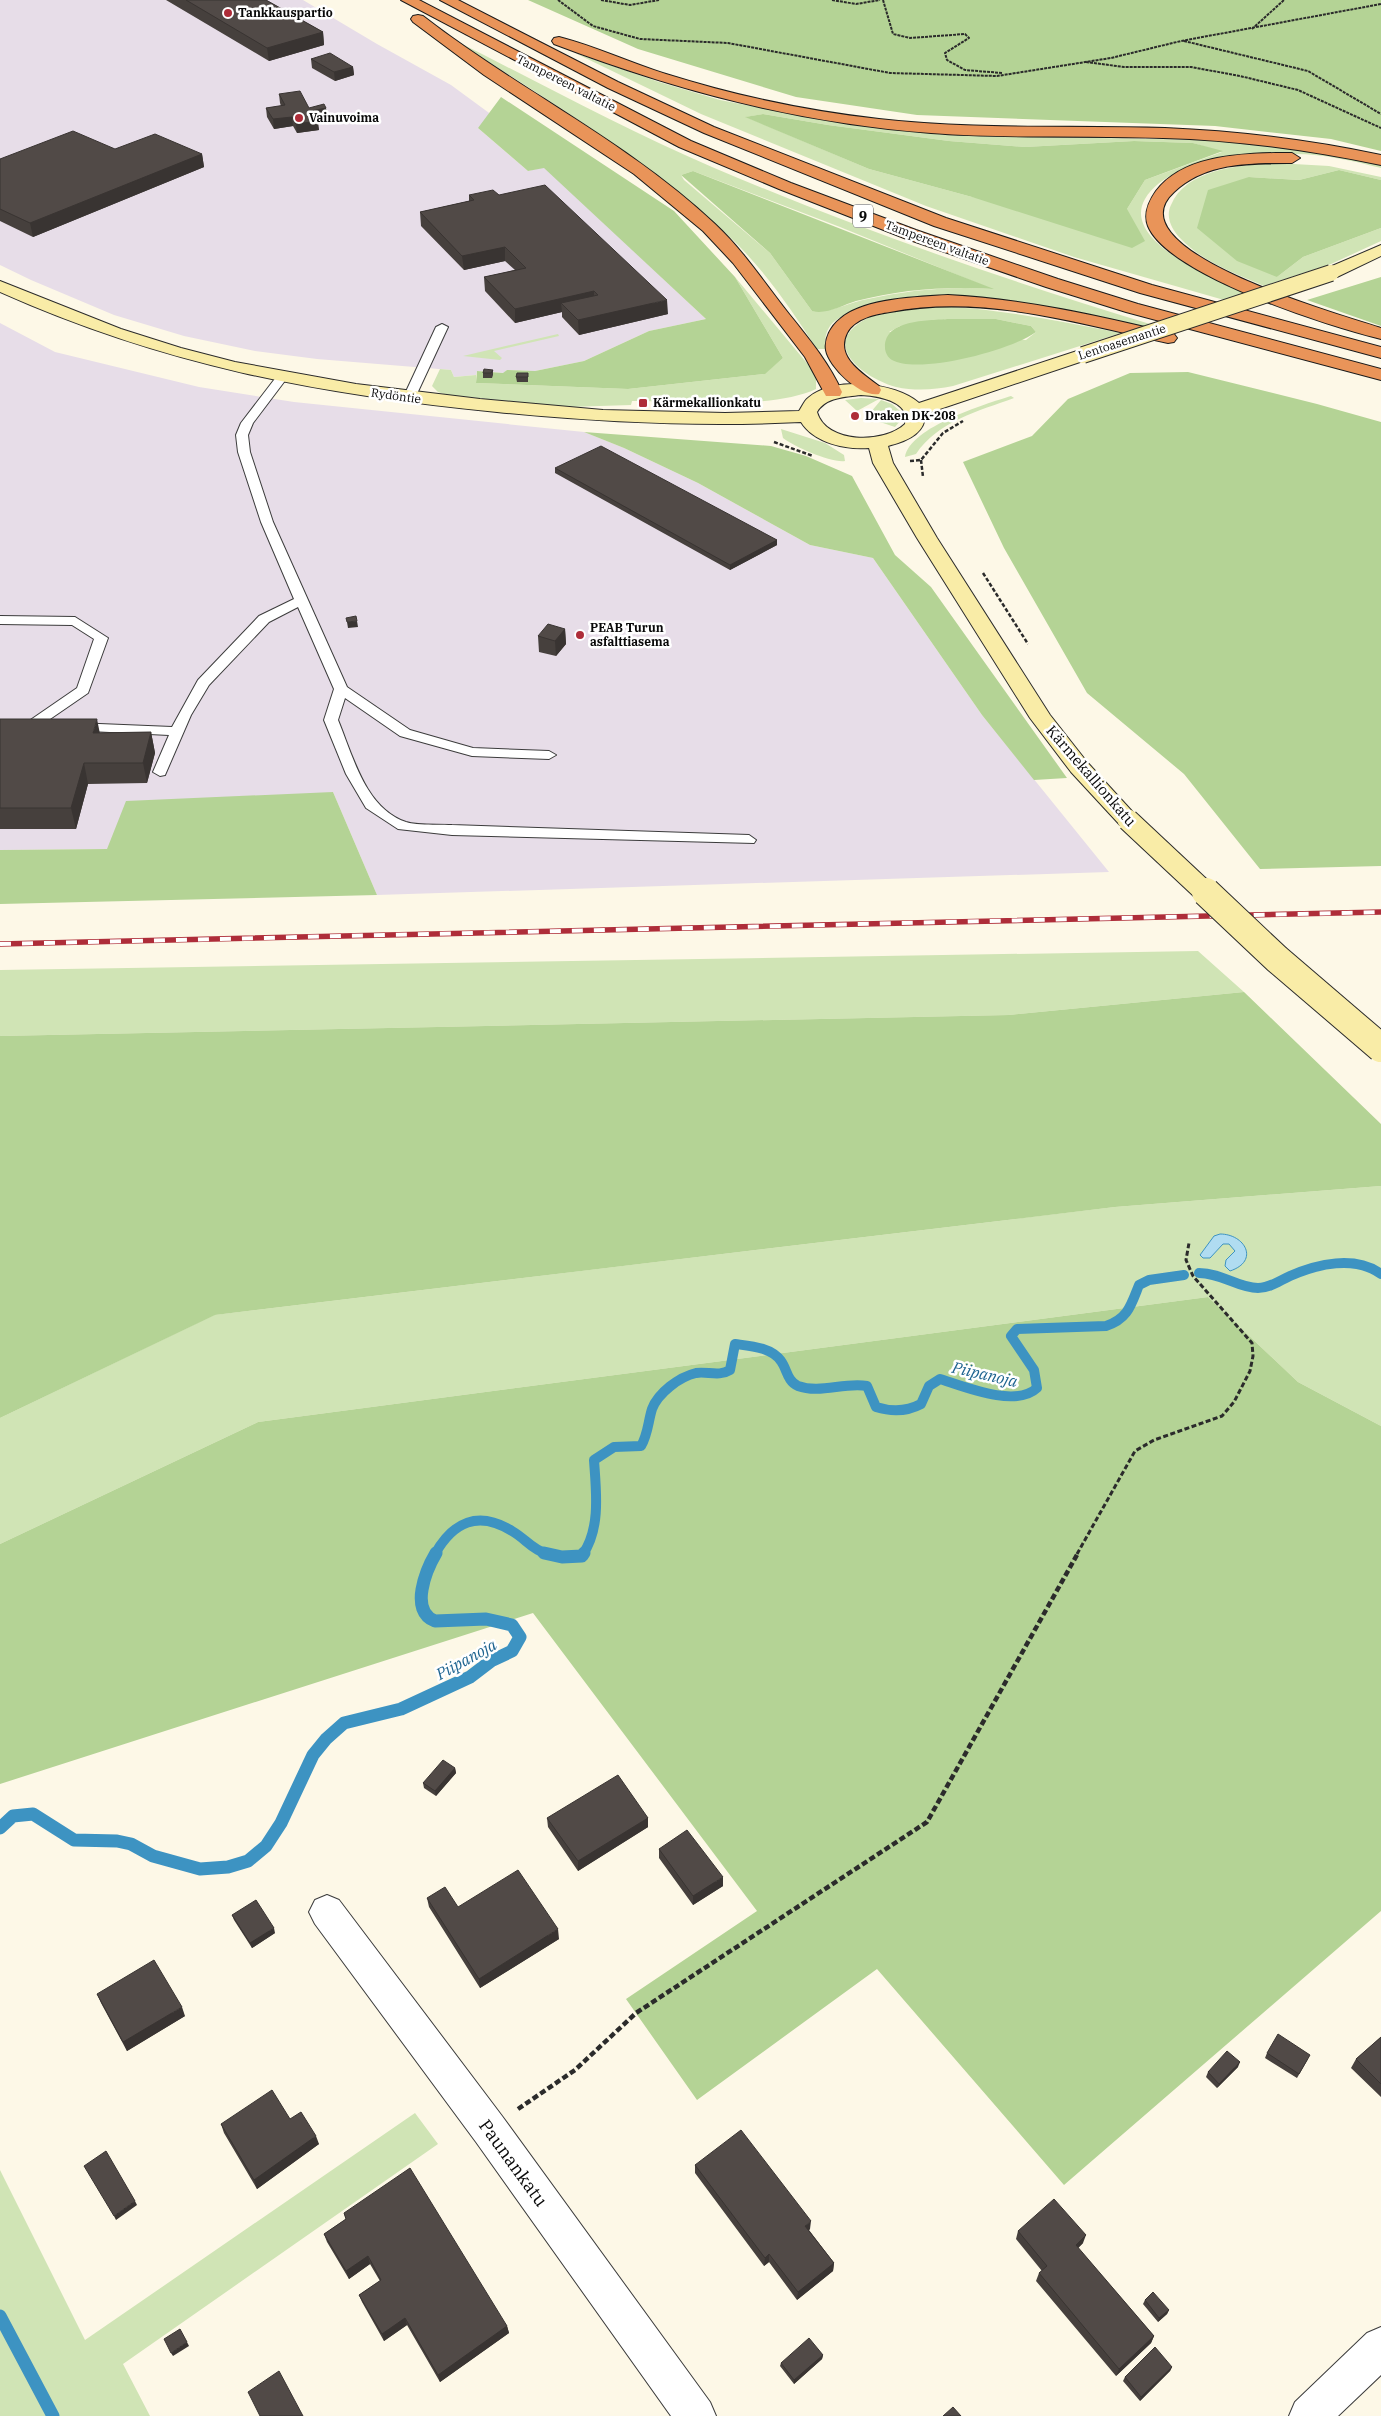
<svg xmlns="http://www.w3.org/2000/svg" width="1381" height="2416" viewBox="0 0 1381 2416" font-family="'IBM Plex Serif',serif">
	<rect width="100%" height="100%" fill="#fdf8e7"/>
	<path fill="#e7dde8" d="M0 0H303L377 44 451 85 496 118 478 128 528 171 544 167 706 319 649 331 584 361 535 371 507 370 504 373 477 371 476 375 454 377 451 370 317 359 255 351 184 336 114 315 31 280 0 265Z
		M0 323 55 352 199 387 294 402 584 432 624 448 698 483 810 545 873 558 982 715 1109 872 377 895 333 792 107 849 0 850Z"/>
	<path fill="#d0e4b5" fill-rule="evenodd" d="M458 42C542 84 626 130 712 167 855 228 1002 279 1150 324L1142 328 989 299 856 310C835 319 824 324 825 349H817C793 312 768 275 737 244 655 164 553 104 458 42ZM693 171 840 227 992 289C949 286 910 290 868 299 850 302 831 313 812 311L770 253 684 180 681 175Z
		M575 53 659 82 720 100 834 122 929 133 985 136 1208 140 1275 145 1381 164V168C1353 161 1324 154 1295 154 1275 154 1254 160 1234 164 1216 167 1195 167 1178 173 1166 176 1151 188 1145 199 1120 242 1219 281 1247 292L1224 300 1074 257 926 206 701 114ZM763 114 828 125 949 141 1025 147 1134 141 1193 143 1222 152 1145 180 1127 209 972 197 869 169 746 117Z
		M1276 163 1329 166 1381 177V180L1339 170 1299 180 1249 177 1277 277 1303 257 1381 228V241L1331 264 1264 286C1236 274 1203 262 1181 239 1172 230 1165 217 1171 205 1186 168 1243 165 1276 163Z
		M735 277 816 374V389C771 410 683 401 632 401L631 405 569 407 447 395 438 392 432 386 440 369 451 370 454 377 476 375V383L628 389 764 374 783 358Z
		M927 306C993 307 1057 321 1121 333L953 386C934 390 915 391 896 387 863 378 817 343 868 318 885 309 909 309 927 306ZM947 319H996L1031 326 1036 332 1026 340 889 332 900 326Z
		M558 334 559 336 494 351 502 358 500 360 463 356Z
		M1011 396 1014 398C979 411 938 421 916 454L905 457C910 427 985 404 1011 396Z
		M861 398 879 399 857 411 845 400Z
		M881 400 892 404 900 411 870 413Z
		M900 412 901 420 895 427 868 418Z
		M781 429 825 443 844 455 845 461C831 463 795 447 783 438Z
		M1198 951 1244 992 1009 1015 0 1036V970Z
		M1381 1186V1426L1298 1382 1208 1297 258 1422 0 1544V1418L214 1315 1115 1207Z
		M415 2113 438 2144 123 2364 150 2416H0V2170L85 2340Z"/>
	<path fill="#b4d395" d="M528 0H1381V151L1331 139 1215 126 917 115 796 97 638 49Z
		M501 97 674 211 735 277 783 358 765 374 628 389 476 383 477 371 503 373 507 370 535 371 584 361 649 331 706 319 544 168 528 171 478 128Z
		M763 114 828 125 949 141 1025 147 1134 141 1193 143 1223 151 1145 180 1127 209 1145 241 1132 248 972 197 869 169 745 117Z
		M1339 170 1381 180V228L1303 257 1277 277 1237 261 1197 228 1208 190 1249 177 1299 180Z
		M693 171 994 289C948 286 902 289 856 301 843 305 826 315 812 311L770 253 681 175Z
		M1381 277V326L1307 300Z
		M947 319H996L1031 326 1036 332C1012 350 918 375 892 360 888 358 885 352 885 348 884 319 927 321 947 319Z
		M1188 372 1317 404 1381 422V866L1260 869 1184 774 1087 693 1004 548 963 462 1032 436 1068 399 1130 373Z
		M584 432 771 446 806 456 852 476 895 555 931 587 1067 778 1034 780 982 715 873 558 810 545 698 483 624 448Z
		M333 792 377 895 0 904V850L107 849 126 801Z
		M1244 992 1381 1124V1186L1115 1207 215 1315 0 1418V1036L1009 1015Z
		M1208 1297 1298 1382 1381 1426V1911L1064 2185 877 1969 697 2100 626 1999 757 1911 533 1613 0 1784V1544L258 1422Z"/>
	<path fill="#b0dcf1" stroke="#3d93c2" d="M1220 1234C1245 1234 1260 1261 1230 1271L1225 1266 1226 1260 1235 1251 1229 1244H1223L1210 1258H1203L1200 1255 1214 1236Z"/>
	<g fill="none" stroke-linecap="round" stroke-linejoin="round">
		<path stroke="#3d93c2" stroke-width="10" d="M1199 1273C1222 1273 1238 1288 1258 1288 1270 1288 1279 1281 1290 1276 1317 1264 1355 1255 1381 1274
			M435 1554C453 1522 478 1510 512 1531 526 1539 531 1549 547 1554
			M583 1554C601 1528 596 1490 594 1460L614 1447 641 1446C648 1434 648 1422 652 1409 658 1393 679 1377 696 1373 707 1371 719 1377 730 1370L735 1344C750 1346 771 1347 781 1361 787 1369 787 1381 798 1386 820 1394 844 1382 867 1386L876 1407C892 1412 906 1412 921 1404L929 1386 940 1379C965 1387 1016 1408 1037 1388L1034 1370 1011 1336 1017 1329 1106 1326C1128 1319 1131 1305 1139 1285L1149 1280 1184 1275"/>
		<path stroke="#3d93c2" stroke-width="13" d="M544 1553 562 1557 582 1556 584 1553
			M0 1828 13 1816 33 1814 74 1840 117 1841 131 1844 153 1856 200 1869 228 1867 248 1861 266 1846 281 1823 313 1755 326 1739 344 1723 401 1709 470 1677 491 1661 512 1651 520 1637 512 1625 486 1619 435 1621C409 1611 426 1570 436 1553
			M0 2316 53 2416"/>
		<g stroke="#3c3c3c" stroke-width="2">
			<path id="lane" d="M442 324 448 327 415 398 413 400H405L403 398 436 327Z
				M281 375 287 378 253 423 248 435 250 452 273 522 347 687 410 730 473 748 549 751 556 755 549 759 472 756 400 736 345 698 338 720C353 756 365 808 406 822 419 826 438 824 452 825L749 835 756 840 754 843 452 835 398 829 366 808 346 774 324 720 334 689 298 607 269 622 209 685 191 715 165 775 160 776 153 772 169 735 70 730 68 727 75 723 172 727 198 680 259 616 294 599 261 522 238 452 236 435 241 423 277 376Z
				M0 616 75 617 108 638 88 693 37 728 0 729V721H29L77 688 94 639 72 625 0 624Z"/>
		</g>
		<g stroke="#3c3c3c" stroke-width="2">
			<path id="street" d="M327 1895 339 1900 502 2116 710 2402 716 2416H671L476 2142 315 1924 309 1912 315 1900Z
				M1381 2327V2375L1338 2416H1289L1295 2402 1367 2333Z"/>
		</g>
		<g stroke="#2b2b2b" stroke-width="2">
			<path id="secondary" d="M1381 245V256L1337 277H1325L1322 273 1325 269Z
				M0 281 121 329 181 348 235 362 356 384 480 399 603 410 725 413 799 411C802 407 804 401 808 398 833 376 895 382 919 403L1077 351H1089L1092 355 1089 359 925 414C926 434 905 442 888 446L893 463 937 538 1050 715 1087 762 1140 820 1136 825 1128 827 1120 825 1071 772 1030 718 917 538 873 463 869 448C846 450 814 443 801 422 700 427 598 422 497 412 321 395 163 365 0 292ZM861 395C876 396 900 399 906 415L905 424C884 444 826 444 817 412 826 397 845 397 861 395Z"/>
		</g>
		<g stroke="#1a1a1a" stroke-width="2">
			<path id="highway" d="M401 0H419L691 141 791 183 916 230 1058 279 1138 304 1381 369V380L1126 312 1046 287 904 238 779 189 679 147Z
				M440 0H458L618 82 714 127 946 218 1152 285 1381 347V358L1140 293 934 226 704 133 608 88Z
				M418 15 423 16C517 89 628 142 715 224 744 251 765 284 789 314 809 339 829 363 842 392L840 396H826L805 357 733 263 703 231 634 174 484 75 413 22 411 19 413 16Z
				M559 37C595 46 630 63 666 74 736 96 807 111 879 119 974 130 1069 125 1165 128 1237 131 1310 140 1381 155V165C1309 150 1236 140 1163 138 1086 135 1008 139 931 133 798 123 678 91 554 44L552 41 554 38Z
				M1276 153H1292L1300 158 1292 163C1251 163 1206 162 1174 192 1109 251 1348 317 1381 328V339C1330 327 1168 275 1148 226 1143 213 1149 201 1156 191 1183 156 1237 154 1276 153Z
				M948 295C1025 299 1100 316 1174 334L1177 338 1174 342 1168 343C1078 323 983 294 890 312 876 314 855 318 847 333 835 357 862 373 879 386L881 390 879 394C861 398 829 367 826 350 824 339 831 326 840 319 864 298 917 297 948 295Z"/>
		</g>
		<path stroke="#2b2b2b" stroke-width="2" stroke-dasharray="3 1" stroke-linecap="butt" d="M558 0 593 26 640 39 728 43 890 73 997 76 1111 58 1181 41 1381 4
			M601 0 630 5 659 0
			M832 0 856 4 880 0
			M883 0 893 34 910 38 965 34 969 38 945 53 947 60 965 70 1002 73
			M1252 29 1284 0
			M1184 41 1308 71 1381 114
			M1086 62 1124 67H1191L1240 76 1298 90 1381 128"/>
		<path stroke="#2b2b2b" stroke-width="2.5" stroke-dasharray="4 2" stroke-linecap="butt" d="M774 442 813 456
			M921 460 923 477
			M910 461 921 460 943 433 963 421
			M983 573 1028 644"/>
		<path stroke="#2b2b2b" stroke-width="3" stroke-dasharray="5 2.5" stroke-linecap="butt" d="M1077 1554 1135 1451 1154 1440 1222 1416 1234 1402 1250 1371 1253 1356 1252 1343 1193 1276 1186 1260 1189 1243"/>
		<path stroke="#2b2b2b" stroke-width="4.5" stroke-dasharray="6 3" stroke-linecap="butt" d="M518 2109 575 2070 636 2013 927 1822 1078 1553"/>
		<use href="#lane" fill="#fff" fill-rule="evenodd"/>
		<use href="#street" fill="#fff" fill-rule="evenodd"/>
		<use href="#secondary" fill="#f9eca7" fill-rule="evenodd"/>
		<use href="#highway" fill="#e99459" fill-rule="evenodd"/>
		<g stroke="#ae2d39" stroke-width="5.5">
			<path id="rail" d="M0 944 1381 912"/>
		</g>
		<use href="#rail" stroke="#fff" stroke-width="4" stroke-dasharray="11" stroke-linecap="butt"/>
		<g stroke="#2b2b2b" stroke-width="18" stroke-linecap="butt">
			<path id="secondary-bridge-far2" d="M1083 355 1331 273"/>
		</g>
		<g stroke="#2b2b2b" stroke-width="23" stroke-linecap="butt">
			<path id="secondary-bridge-far1" d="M1128 820 1207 894"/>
		</g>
		<g stroke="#2b2b2b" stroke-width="30" stroke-linecap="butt">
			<path id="secondary-bridge" d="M1206 892 1277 959 1381 1048"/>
		</g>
		<use href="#secondary-bridge-far2" stroke="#f9eca7" stroke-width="16"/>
		<use href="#secondary-bridge-far1" stroke="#f9eca7" stroke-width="21"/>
		<use href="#secondary-bridge" stroke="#f9eca7" stroke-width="28"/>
	</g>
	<path fill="#46403d" d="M166 0H266L323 32 324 45 269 61Z
		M311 59 353 67 354 75 335 81 312 68Z
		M279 94 309 108H326L327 117 316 119 319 130 297 133 293 126 274 129 267 117 266 108 281 106 280 103Z
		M115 149 202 154 204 167 33 237 0 221V159Z
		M469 195H499L668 314 579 335 562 317V312L515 323 485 291 484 277 515 270 505 261 464 270 421 226 420 212 469 201Z
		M493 370V375L492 378H483V373Z
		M528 373V382H517L516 377Z
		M555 468 777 540V545L730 570 555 473Z
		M565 629 566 644 556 656 539 652 538 636Z
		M0 719 100 733 151 732 155 753 147 783 88 784 76 829H0Z
		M455 1768 456 1773 436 1796 424 1788 423 1783Z
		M547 1818H648V1827L578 1871 548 1827Z
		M659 1849 723 1886 693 1905 659 1858Z
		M427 1898 458 1907 559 1939 480 1988 429 1907Z
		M232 1915 275 1933 252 1948 234 1920Z
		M97 1994 185 2016 127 2051 101 2003Z
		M1381 2037V2097L1351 2068 1356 2059Z
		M1267 2053 1308 2059 1297 2078 1265 2058Z
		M1238 2067 1217 2088 1206 2077 1208 2072Z
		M290 2119 319 2144 257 2189 224 2133 221 2124Z
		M695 2165 810 2229 809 2230 834 2263 833 2271 797 2300 769 2262 764 2266 695 2173Z
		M344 2213 507 2326 509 2333 440 2382 407 2325 384 2341 362 2302 359 2295 380 2281 370 2264 349 2279 327 2242 324 2234 346 2219Z
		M1018 2231 1083 2243 1078 2248 1154 2336 1151 2343 1116 2376 1036 2281 1039 2273 1042 2271 1016 2239Z
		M1145 2300 1169 2310 1167 2314 1158 2322 1143 2304Z
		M823 2355 822 2359 794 2384 780 2366 781 2363Z
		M1172 2367 1170 2371 1140 2401 1123 2381 1125 2377Z"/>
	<path fill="#393432" d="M323 32 324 45 269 61 267 48Z
		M353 67 354 75 335 81 334 72Z
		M326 108 327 117 312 120 311 111Z
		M292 117 293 126 274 129 273 119Z
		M318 121 319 130 297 133 296 124Z
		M202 154 204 167 33 237 30 223Z
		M505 247V261L464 270 462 256Z
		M594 291V305L561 303 562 312 515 323V309Z
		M667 300 668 314 579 335 578 320Z
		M777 540V545L730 570V565Z
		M357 621 358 627 348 628 347 622Z
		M565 629 566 644 556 656 555 641Z
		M97 719 101 739 93 733Z
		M151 732 155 753 147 783 143 763Z
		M84 763 88 784 76 829 71 808Z
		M455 1768 456 1773 436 1796 435 1791Z
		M648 1818V1827L578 1871V1861Z
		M723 1877V1886L693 1905V1896Z
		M274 1928 275 1933 252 1948 250 1943Z
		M558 1929 559 1939 480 1988 479 1979Z
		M182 2007 185 2016 127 2051 123 2042Z
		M1240 2062 1238 2067 1217 2088 1219 2084Z
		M316 2136 319 2144 257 2189 254 2180Z
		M135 2201 137 2205 116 2220 114 2216Z
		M811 2221 810 2229 804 2234 805 2226Z
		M1086 2235 1083 2243 1073 2253 1076 2245Z
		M769 2254V2262L764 2266 765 2258Z
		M368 2256 370 2264 349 2279 346 2271Z
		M834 2263 833 2271 797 2300 798 2292Z
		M1169 2310 1167 2314 1158 2322 1159 2318Z
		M405 2318 407 2325 384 2341 382 2334Z
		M507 2326 509 2333 440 2382 438 2375Z
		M1154 2336 1151 2343 1116 2376 1119 2369Z
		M187 2342 189 2346 173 2356 171 2353Z
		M823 2355 822 2359 794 2384V2380Z
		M1172 2367 1170 2371 1140 2401 1141 2397Z"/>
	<path fill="#514a47" stroke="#393432" d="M186 0H266L323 32 267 48Z
		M330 53 353 67 334 72 311 59Z
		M300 91 309 108 324 104 326 108 311 111 318 121 296 124 292 117 273 119 266 108 285 105 279 94Z
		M73 131 115 149 155 134 202 154 30 223 0 209V159Z
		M545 185 667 300 578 320 561 303 598 295 594 291 515 309 484 277 526 268 505 247 462 256 420 212 474 200 469 195 493 190 499 195Z
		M484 369 493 370 491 373H483Z
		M517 373H528V377H516Z
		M601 446 777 540 730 565 555 468Z
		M356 616 357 621 347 622 346 618Z
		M548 624 565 629 555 641 538 636Z
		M0 719H97L93 733 151 732 143 763H84L71 808H0Z
		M443 1760 455 1768 435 1791 423 1783Z
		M618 1775 648 1818 578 1861 547 1818Z
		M687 1830 723 1877 693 1896 659 1849Z
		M518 1870 558 1929 479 1979 427 1898 445 1887 458 1907Z
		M256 1900 274 1928 250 1943 232 1915Z
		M154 1960 182 2007 123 2042 97 1994Z
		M1278 2034 1310 2055 1299 2074 1267 2053Z
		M1381 2037V2084L1356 2059Z
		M1227 2051 1240 2062 1219 2084 1208 2072Z
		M272 2090 290 2119 301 2112 316 2136 254 2180 221 2124Z
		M741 2130 811 2221 805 2226 834 2263 798 2292 769 2254 765 2258 695 2165Z
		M106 2151 135 2201 114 2216 84 2166Z
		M410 2168 507 2326 438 2375 405 2318 382 2334 359 2295 381 2280 368 2256 346 2271 324 2234 346 2219 344 2213Z
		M1054 2199 1086 2235 1076 2245 1154 2336 1119 2369 1039 2273 1047 2266 1018 2231Z
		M1153 2292 1169 2310 1159 2318 1145 2300Z
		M180 2329 187 2342 171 2353 164 2339Z
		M809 2338 823 2355 794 2380 781 2363Z
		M1155 2347 1172 2367 1141 2397 1125 2377Z
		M279 2371 303 2416H260L248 2392Z
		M953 2407 961 2416H943Z"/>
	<g fill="#ae2d39" stroke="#fff" stroke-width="2">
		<circle cx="228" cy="13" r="5"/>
		<circle cx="299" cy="118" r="5"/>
		<rect x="638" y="398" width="10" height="10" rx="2.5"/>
		<circle cx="855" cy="416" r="5"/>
		<circle cx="580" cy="635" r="5"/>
	</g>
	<g text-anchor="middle" stroke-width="5" stroke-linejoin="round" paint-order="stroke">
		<g font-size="12" font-weight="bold" fill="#090909" stroke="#fff" text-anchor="start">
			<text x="238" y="17">Tankkauspartio</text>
			<text x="309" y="122">Vainuvoima</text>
			<text x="653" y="407">Kärmekallionkatu</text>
			<text x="865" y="420">Draken DK-208</text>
			<text x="590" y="632">PEAB Turun<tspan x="590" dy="14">asfalttiasema</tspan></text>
		</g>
		<g font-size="12" fill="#090909" stroke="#fff">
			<text transform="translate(566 83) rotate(27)" y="4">Tampereen valtatie</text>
			<text transform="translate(937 243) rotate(20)" y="4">Tampereen valtatie</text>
			<text transform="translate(1122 342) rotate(-18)" y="4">Lentoasemantie</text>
			<text transform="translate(396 396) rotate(8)" y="4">Rydöntie</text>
		</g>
		<rect fill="#fff" stroke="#535353" stroke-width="1" x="853" y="204.5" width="20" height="23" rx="4"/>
		<g font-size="14" font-weight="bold" fill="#090909">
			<text x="863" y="221">9</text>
		</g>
		<g font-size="15" fill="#090909" stroke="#fff">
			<text transform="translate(1091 776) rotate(49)" y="5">Kärmekallionkatu</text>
		</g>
		<g font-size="16" font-style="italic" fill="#1e6490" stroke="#fff">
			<text transform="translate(985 1374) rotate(13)" y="6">Piipanoja</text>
			<text transform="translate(466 1659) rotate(-29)" y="6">Piipanoja</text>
		</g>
		<g font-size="18" fill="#090909" stroke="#fff">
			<text transform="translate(513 2163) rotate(54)" y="6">Paunankatu</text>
		</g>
	</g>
</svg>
